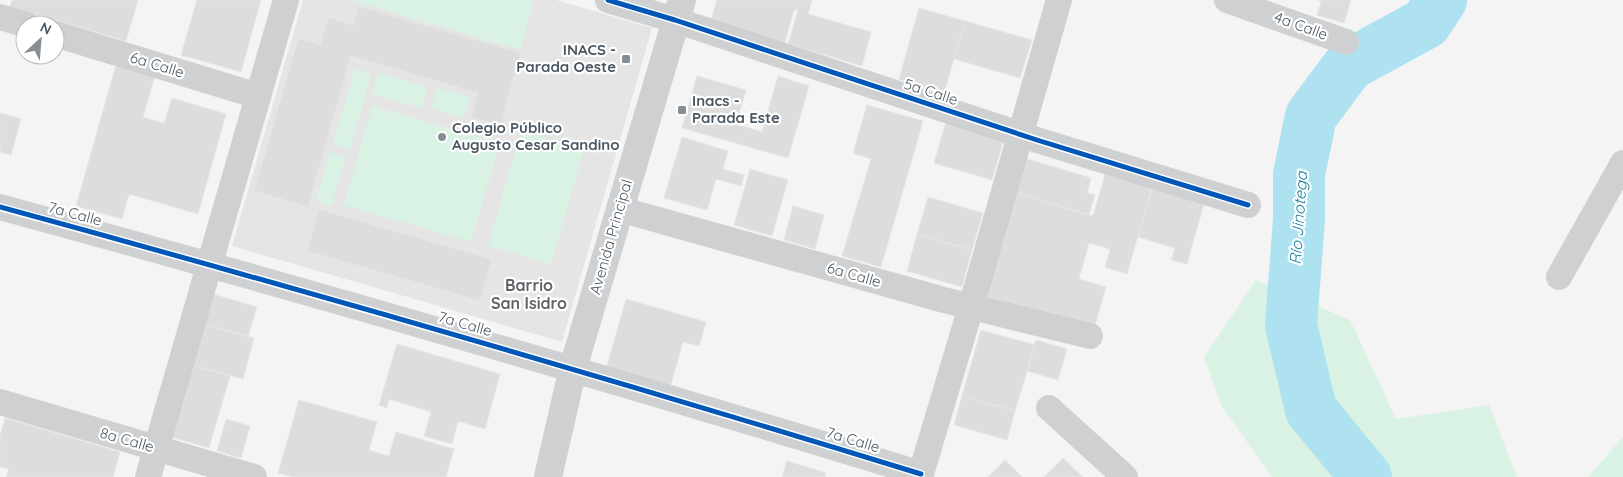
<svg xmlns="http://www.w3.org/2000/svg" width="1623" height="477" viewBox="0 0 1623 477" font-family="Quicksand,sans-serif">
	<rect width="100%" height="100%" fill="#f4f4f4"/>
	<path fill="#e6e5e6" d="M303 0H556L652 28 562 342 232 246Z"/>
	<path fill="#d9f2e3" d="M350 0H528L534 2 520 50Z
		M355 69 371 74 350 149 333 144Z
		M378 73 427 87 421 108 372 94Z
		M437 88 470 97 464 118 431 108Z
		M372 106 500 143 471 242 344 205Z
		M521 131 584 149 551 264 488 246Z
		M330 152 345 157 332 206 316 201Z
		M1256 280 1350 320 1396 419 1489 405 1517 477H1272L1221 405 1204 357Z
		M1623 437V477H1588Z"/>
	<g fill="none" stroke-linecap="round" stroke-linejoin="round">
		<path stroke="#aee2f0" stroke-width="52" d="M1366 477 1311 410 1291 325 1299 219V174L1311 116 1349 65 1426 23 1441 0"/>
	</g>
	<path fill="#ddddde" stroke="#e5e6e7" d="M12 0H138L126 41 10 7Z
		M197 0H261L241 72 181 55Z
		M717 0H812L808 14 871 32 862 66 788 44 798 10H794L784 45 710 24Z
		M1317 0H1351L1344 23 1317 15 1321 1Z
		M359 6 521 53 500 126 471 117 478 93 351 56 308 207 254 191 298 38 320 45 328 17 353 25Z
		M919 8 965 21 944 93 899 79Z
		M965 21 1032 40 1020 78 954 59Z
		M118 58 157 69 143 117 164 123 172 98 226 114 198 214 129 194 122 219 76 206Z
		M697 76 746 90 736 124 762 132 778 76 809 86 788 158 682 128Z
		M867 105 923 121 881 267 842 256 871 159 853 153Z
		M0 113 21 119 11 155 0 152Z
		M946 122 1004 139 992 180 934 163Z
		M682 137 728 151 723 169 744 175 741 186 716 179 707 210 664 198Z
		M1024 158 1091 178 1087 193 1095 195 1089 215 1014 192Z
		M1107 168 1154 181 1127 274 1105 267 1110 249 1089 243 1079 279 1106 287 1094 329 984 296 1014 192 1093 216Z
		M750 169 788 180 772 236 734 225Z
		M1152 189 1204 204 1187 264 1171 260 1175 248 1138 237Z
		M928 197 983 213 972 250 917 234Z
		M793 206 824 215 815 249 784 240Z
		M319 209 492 259 480 301 307 251Z
		M917 234 972 250 962 287 907 271Z
		M206 292 257 307 248 337 197 322Z
		M626 299 706 322 699 346 683 342 668 394 604 376Z
		M197 322 254 338 243 379 185 363Z
		M981 330 1035 345 1015 411 962 396Z
		M1036 340 1067 349 1058 380 1027 371Z
		M397 344 500 374 485 429 458 421 452 444 424 436 431 412 389 399 387 408 379 405Z
		M185 363 230 376 209 448 165 435Z
		M962 396 1015 411 1007 440 954 425Z
		M299 400 377 422 369 450 389 456 396 432 454 449 446 477H293L278 473Z
		M5 418 120 452 113 477H6L9 469 0 467V436Z
		M226 419 250 426 241 458 217 451Z
		M1063 458 1083 477H1044Z
		M1005 460 1022 477H988Z
		M787 461 826 473 825 477H782Z"/>
	<g fill="none" stroke-linecap="round" stroke-linejoin="round">
		<path stroke="#ced0d2" stroke-width="26" d="M608 0 675 20 1037 140 1248 205
			M1227 0 1346 42
			M0 17 27 25
			M55 34 258 96
			M0 207C308 291 615 380 921 474
			M619 209 944 300 1090 336
			M1559 277 1623 163
			M0 402 254 477
			M1049 408 1125 477
			M148 477 286 0
			M920 477 971 307 1059 0"/>
		<path stroke="#ced0d2" stroke-width="28" d="M548 477 573 368 682 0"/>
		<g stroke="#fff" stroke-width="8">
			<path id="cycleway" d="M608 0 675 20 1037 140 1248 205
				M0 207C308 291 615 380 921 474"/>
		</g>
		<use href="#cycleway" stroke="#0057b8" stroke-width="5"/>
	</g>
	<g fill="#868d94" stroke="#fff" stroke-width="2">
		<rect x="621" y="54" width="10" height="10" rx="2.5"/>
		<rect x="677" y="105" width="10" height="10" rx="2.5"/>
		<circle cx="442" cy="137" r="5"/>
	</g>
	<g text-anchor="middle" stroke-width="4.5" stroke-linejoin="round" paint-order="stroke">
		<g font-size="15" fill="#4a5661" stroke="#fff">
			<text transform="translate(1301 26) rotate(20)" y="5">4a Calle</text>
			<text transform="translate(157 65) rotate(17)" y="5">6a Calle</text>
			<text transform="translate(931 92) rotate(18)" y="5">5a Calle</text>
			<text transform="translate(75 214) rotate(15)" y="5">7a Calle</text>
			<text transform="translate(611 237) rotate(-74)" y="5">Avenida Principal</text>
			<text transform="translate(854 275) rotate(16)" y="5">6a Calle</text>
			<text transform="translate(465 324) rotate(16)" y="5">7a Calle</text>
			<text transform="translate(127 440) rotate(16)" y="5">8a Calle</text>
			<text transform="translate(853 440) rotate(17)" y="5">7a Calle</text>
		</g>
		<g font-size="15" font-weight="bold" fill="#4a5661" stroke="#fff" text-anchor="start">
			<text x="616" y="55" text-anchor="end">INACS -<tspan x="616" dy="17">Parada Oeste</tspan></text>
			<text x="692" y="106">Inacs -<tspan x="692" dy="17">Parada Este</tspan></text>
			<text x="452" y="133">Colegio Público<tspan x="452" dy="17">Augusto Cesar Sandino</tspan></text>
		</g>
		<g font-size="16" font-style="italic" fill="#0c7c9b" stroke="#fff">
			<text transform="translate(1298 218) rotate(-86)" y="6">Río Jinotega</text>
		</g>
		<g font-size="16" font-weight="bold" fill="#5f6368" stroke="#fff">
			<text x="529" y="291">Barrio<tspan x="529" dy="18">San Isidro</tspan></text>
		</g>
	</g>
	<g transform="translate(40 40) rotate(26)"><circle r="24" fill="#ffffff" stroke="#b7bbc0"/>
	<path d="M0-4L9 19L0 12L-9 19Z" fill="#868d94"/>
	<text y="-8" font-size="14" font-weight="bold" text-anchor="middle" fill="#4a5661">N</text>
	</g>
</svg>
